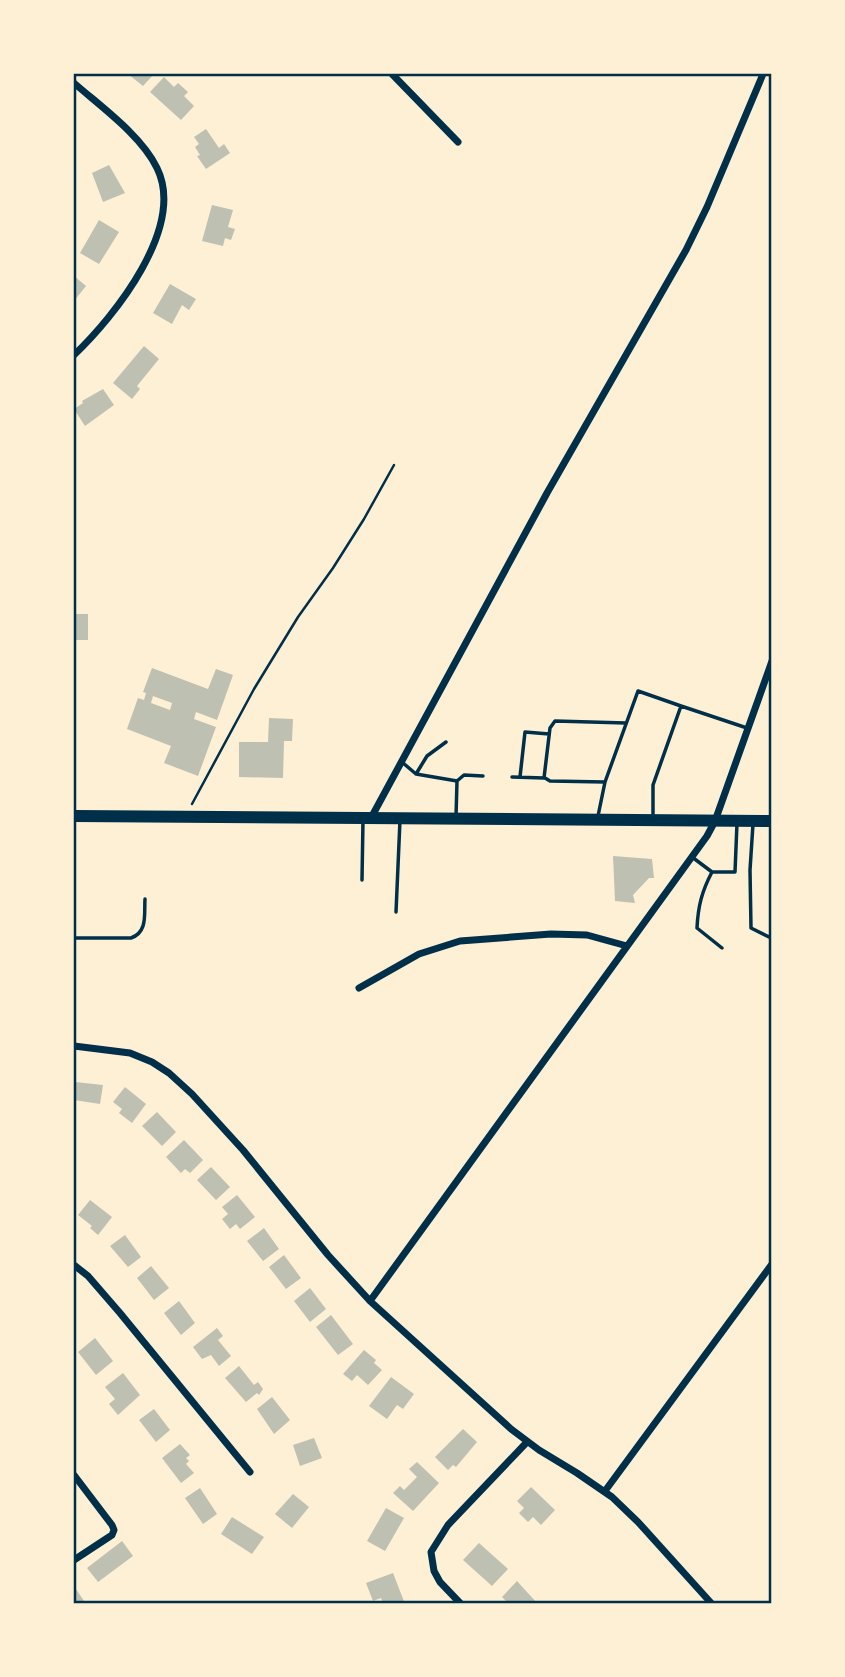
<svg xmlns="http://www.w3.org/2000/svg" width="845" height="1677" viewBox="0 0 845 1677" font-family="'Libre Baskerville',serif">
	<rect width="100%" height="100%" fill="#fdf0d5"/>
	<path fill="#bec0b2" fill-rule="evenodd" d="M128 74H154L143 86Z
		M164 77 174 87 178 83 188 92 184 96 194 106 181 120 150 92Z
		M206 129 219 148 224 144 230 153 206 169 197 156 200 155 195 147 199 144 194 137Z
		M109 165 125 193 103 202 92 173Z
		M212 205 233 210 228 227 235 229 231 240 225 238 223 246 202 241Z
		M99 220 119 232 99 264 80 253Z
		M74 276 86 286 74 301Z
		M170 284 196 299 189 310 182 305 172 324 153 313Z
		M144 346 159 359 137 386 140 389 132 399 113 383Z
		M103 389 114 405 85 426 74 409 83 403 82 401Z
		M74 614H88V640H74Z
		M152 668 208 689 216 669 233 675 217 720 196 712 194 719 216 727 198 776 164 763 171 746 127 729 138 698 144 700 146 693 143 692ZM153 696 172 703 170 710 151 703Z
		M269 718 293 719 292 741H284L283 778 239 777V742H268Z
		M613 856 652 859 654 878H649L633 895 635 903 615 901Z
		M75 1082 103 1085 100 1104 74 1100Z
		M125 1087 146 1104 132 1123 119 1113 122 1109 113 1102Z
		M157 1112 176 1132 162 1146 142 1126Z
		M184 1140 203 1160 190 1173 185 1169 181 1173 166 1157Z
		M211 1167 230 1187 216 1200 197 1180Z
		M237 1195 255 1217 240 1229 236 1224 230 1229 222 1219 228 1214 222 1207Z
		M90 1200 112 1217 98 1235 90 1228 92 1226 78 1215Z
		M264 1228 279 1249 263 1261 247 1241Z
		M125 1235 141 1257 128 1267 110 1246Z
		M284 1255 301 1278 286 1289 269 1267Z
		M151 1266 169 1288 154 1300 137 1278Z
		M310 1288 326 1309 310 1322 294 1301Z
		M179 1301 195 1323 181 1335 164 1313Z
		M331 1315 353 1344 338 1355 316 1327Z
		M217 1328 223 1336 218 1340 231 1356 219 1366 211 1355 202 1359 193 1347Z
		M95 1338 113 1361 96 1375 78 1352Z
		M364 1350 376 1360 374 1363 382 1370 368 1385 357 1375 352 1381 343 1374Z
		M239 1366 254 1385 258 1382 263 1389 259 1395 257 1393 246 1402 225 1378Z
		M123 1373 140 1395 118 1415 109 1404 115 1399 105 1387Z
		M391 1377 414 1394 403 1409 397 1405 387 1419 369 1406Z
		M272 1397 290 1420 274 1434 257 1409Z
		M154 1409 170 1430 156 1442 139 1420Z
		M463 1429 477 1442 456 1467 453 1465 448 1470 435 1457Z
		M314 1438 322 1458 300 1466 293 1445Z
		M180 1444 190 1455 186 1458 189 1461 186 1464 194 1473 181 1483 162 1458Z
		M417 1462 439 1483 413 1511 393 1493 400 1486 404 1490 417 1477 409 1469Z
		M531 1487 555 1510 541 1525 533 1517 528 1522 519 1513 524 1508 517 1501Z
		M200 1488 217 1514 203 1524 185 1498Z
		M293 1494 309 1507 292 1528 275 1514Z
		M386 1508 404 1518 385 1551 367 1541Z
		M232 1517 264 1537 252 1554 221 1534Z
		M122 1541 133 1556 98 1582 87 1568Z
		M479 1543 508 1569 492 1586 463 1560Z
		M393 1573 405 1604H383L381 1598 373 1601 366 1583Z
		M517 1581 526 1591 538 1604H509L502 1597Z
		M74 1586 86 1604H74Z"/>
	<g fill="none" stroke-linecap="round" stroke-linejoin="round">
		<path stroke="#003049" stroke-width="2.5" d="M192 804 254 689 298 617 333 568 364 519 394 465"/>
		<path stroke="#003049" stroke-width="3.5" d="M403 763 416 774 457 781
			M416 774 427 756 446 742
			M512 777 544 778 550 728 555 721 626 723
			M520 777 525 732 549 734
			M545 778 550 781 605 782
			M598 816 605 782 638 691 681 706
			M456 817 457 781 464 775 483 776
			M653 818V785L681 706 747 728
			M753 824 750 870 751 928 769 937 772 934
			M692 857 712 872
			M362 880 363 820
			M396 912 400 820
			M74 938H131C148 932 144 914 145 899
			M722 948 697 928C698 906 702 891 712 872H735L737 823"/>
		<path stroke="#003049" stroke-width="7" d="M392 74 458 142
			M74 83C100 106 141 135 157 168 186 227 115 316 74 355
			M371 818 547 493 686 250 707 207 763 74
			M359 988 419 954 460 941 551 934 587 935 627 946
			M74 1046 130 1053 152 1062 169 1073 192 1094 243 1150 328 1255 370 1301 511 1429 539 1450 577 1473 612 1497 638 1522 712 1604
			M74 1265 88 1276 120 1313 250 1472
			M370 1301 707 836 715 821 772 661
			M74 1475 112 1525 114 1530 112 1535 74 1560
			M605 1491 772 1264
			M461 1604 440 1582 434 1571 431 1552 448 1525 527 1442"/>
		<path stroke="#003049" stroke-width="12" d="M74 816 772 821"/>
	</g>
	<rect width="845" height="1677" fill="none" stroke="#fdf0d5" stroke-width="150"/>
	<rect x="75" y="75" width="695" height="1527" fill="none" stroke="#003049" stroke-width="2.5"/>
</svg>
